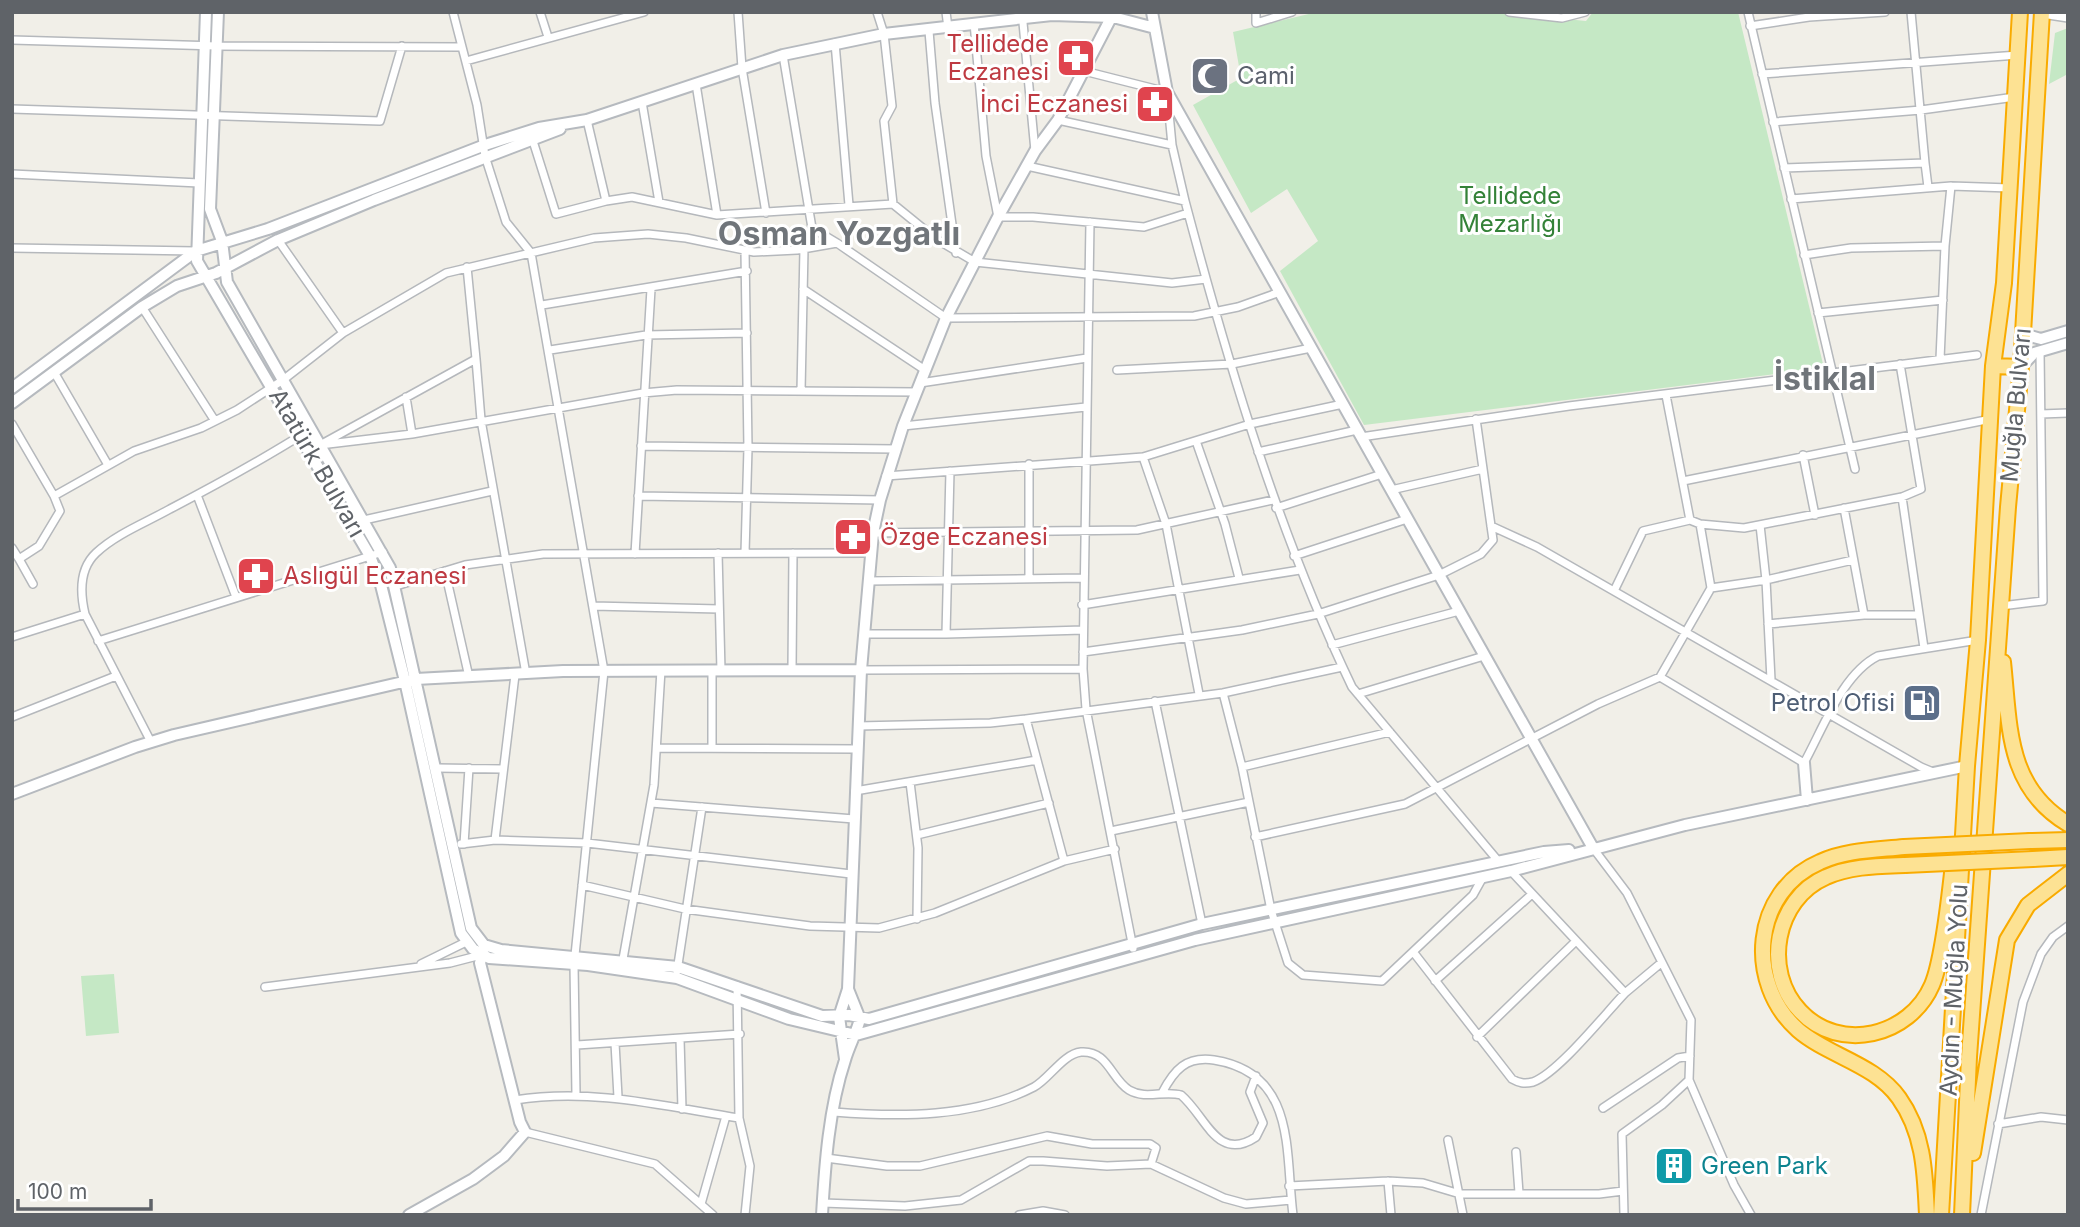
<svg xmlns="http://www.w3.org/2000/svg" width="2080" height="1227" viewBox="0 0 2080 1227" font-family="Inter,sans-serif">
	<rect width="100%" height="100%" fill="#f1efe8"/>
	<path fill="#c5e8c5" d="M1317 12H1495L1586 21 1593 12H1738L1824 368 1364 425 1280 271 1318 241 1287 189 1251 213 1193 105 1241 78 1233 32Z
		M2068 28 2066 75 2049 84 2055 33Z
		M114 974 119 1033 86 1036 81 976Z"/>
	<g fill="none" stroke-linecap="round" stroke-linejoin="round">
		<g stroke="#b5b8bc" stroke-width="10">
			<path id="street" d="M453 12 477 105 485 156 506 222 531 253 604 671 574 965 576 1094
				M540 12 548 37
				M738 12 742 68 766 213
				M877 12 884 34 892 106 884 121 893 204
				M946 12 948 28
				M1022 12 1035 151
				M1256 12V23L1292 12
				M1509 12 1562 18 1585 12
				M1748 12 1855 469
				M1911 12 1925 163
				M2042 14 2068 18
				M974 23 986 156 998 217H1033L1144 227 1188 213
				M1750 26 1809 17 1885 12
				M929 31 935 103 956 253
				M12 40 217 46 462 47
				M835 43 849 205
				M783 55 812 228 837 243
				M466 61 644 12
				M1762 74 2018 55
				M696 84 717 215
				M642 102 659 202
				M12 109 380 121 402 46
				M587 120 606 201 632 197 717 215 893 204 936 239 975 262 1172 283 1206 279
				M1058 120 1172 145 1167 92 1084 71
				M1773 122 1921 110 2015 97
				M533 141 556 214 606 201
				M1172 145 1185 201
				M1027 166 1185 201C1229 367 1278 532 1352 687L1499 862
				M1784 168 1925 163 1928 187
				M12 174 199 183
				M1791 199 1951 186
				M1090 222 1083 669 1086 709 1133 948
				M278 240 343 333
				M1945 246 1951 186 2010 188
				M12 248 195 251
				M745 251 748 448 745 553
				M1804 255 1851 248 1945 246 1940 359
				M803 289 925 370
				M542 305 747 271
				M142 307 215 421
				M1818 313 1943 300
				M550 350 646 335 747 333
				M476 359 481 420 526 674
				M1117 370 1232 364 1311 348
				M54 372 108 465
				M920 383 1087 358
				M801 391 804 249
				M406 397 412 434 643 393 677 390 916 392
				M2041 414 2068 413
				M12 424 54 496 134 451 201 428 237 410 283 380 343 333 446 273 594 238 648 234 686 238 754 252 797 250 837 243 946 318 1194 316 1238 307 1280 292
				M903 426 1086 407
				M412 434 320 445 476 359 467 267
				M1361 437 1569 406 1977 355
				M1196 441 1225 524 1239 578
				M641 446 895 449
				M1258 452 1357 430
				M1803 455 1815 515
				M950 471 946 634 1083 630
				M886 476 1143 457
				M1683 481 1991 419
				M1391 490 1483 469
				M197 495 236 597
				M638 496 880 500
				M1902 497 1924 648
				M1276 508 1382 474
				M1844 508 1864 615
				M364 520 492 491
				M1700 524 1744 528 1902 497 1921 489 1900 364
				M1491 526 1537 547 1921 767 1933 772
				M873 533 1137 530 1273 500
				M12 548 19 559
				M718 553 721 671
				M635 554 651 289
				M1294 556 1407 519
				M445 571 469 677
				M1029 578V464
				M868 581 1083 578
				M33 584 19 559 39 546 60 511 54 496
				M396 586 465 565 543 554 871 553
				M1711 588 1766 580 1760 525
				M1614 591 1643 531 1690 520
				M1082 605 1300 570
				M593 606 719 609
				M2001 606 2043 601 2040 351
				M1768 624 1864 615H1919
				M864 634H946
				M12 637 85 614
				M98 641 383 552
				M1332 645 1459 611
				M1083 652 1242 630 1318 614 1439 575 1481 554 1493 540 1476 419
				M792 669 793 553
				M861 670 1083 669
				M515 675 495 840 587 843 851 874
				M1660 677 1804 763C1823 729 1842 674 1878 656L1978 640
				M1771 680 1766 580 1853 560
				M1223 693 1242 767 1271 910 1288 963 1303 975 1382 981 1473 895 1483 877
				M1199 694 1166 524 1143 457 1250 424 1343 404
				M1358 694 1484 656
				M1155 701 1202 924
				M12 717 116 676
				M858 726 990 723 1026 719 1223 693 1342 667
				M151 742 85 614C80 593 79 569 96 553 116 534 147 522 170 509 218 484 265 458 311 429
				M712 747V670
				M658 748 856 749
				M1037 760 1064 861
				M1242 767 1390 732
				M437 768 502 769
				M910 782 918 848 917 919
				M855 791 1037 760 1026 719
				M651 803 854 819
				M1111 831 1249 802
				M917 835 1049 803
				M1255 837 1405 804 1598 704 1660 677 1711 588 1700 524 1690 520 1666 395
				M461 844 495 840
				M464 844 469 768
				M1593 848 1627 893 1691 1020 1689 1080 1662 1105 1622 1134 1624 1215
				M582 885 685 909 810 926 879 928 935 913 1064 861 1115 849
				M1414 953 1512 1079C1519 1083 1524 1084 1533 1082 1558 1073 1604 1015 1625 993L1511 871
				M623 959 654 785 661 670
				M421 964 466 942
				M677 971 702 807
				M1435 981 1532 894
				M737 986 739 1118 750 1166 745 1215
				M265 987 450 963 481 955
				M1625 993 1661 963
				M1477 1037 1576 941
				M680 1039 682 1109
				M615 1043 618 1097
				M577 1045 740 1034
				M1689 1080 1734 1185 1751 1215
				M1162 1093C1174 1070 1186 1056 1214 1060 1297 1073 1285 1152 1293 1215
				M515 1100C592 1088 663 1106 739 1118
				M1603 1108 1678 1058 1690 1056
				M834 1112C899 1117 974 1118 1034 1087 1049 1079 1063 1054 1081 1052 1108 1050 1111 1079 1129 1090 1146 1100 1164 1090 1181 1095 1206 1116 1217 1163 1256 1137L1263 1123 1250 1092 1256 1076
				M1998 1124 2041 1117 2068 1120
				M525 1132 655 1164 713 1215
				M1448 1140 1463 1215
				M1516 1152 1519 1193
				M826 1158 887 1166H920L1047 1136 1092 1144H1150L1156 1148 1151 1164
				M1388 1181 1391 1215
				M1289 1186 1388 1181 1423 1183 1460 1194H1599L1623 1191
				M823 1203 905 1206 961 1200 1029 1161H1043L1107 1166 1151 1164 1224 1198 1246 1204 1291 1200
				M701 1204 726 1116
				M1019 1215 1043 1211 1065 1215
				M1981 1215 2023 1002 2041 954 2053 937 2068 926"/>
		</g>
		<g stroke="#b6babf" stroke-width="14">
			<path id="secondary" d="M206 12 197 261 370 556 381 585 405 681 461 933 473 949 489 958 588 965 677 978 789 1019 856 1035 1195 940 1511 871 1685 825 1967 766
				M218 12 210 209 222 241 227 282 390 568 471 928 484 945 501 950 678 967 822 1016 849 1015 869 1019 1202 924 1544 852 1569 850
				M1152 12 1167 92 1593 848
				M2023 334 2041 339 2068 331
				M2021 367 2034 353 2068 343
				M12 388 196 251 268 229 485 145 539 128 587 120 783 55 884 34 1052 15 1113 17 1155 28
				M12 403 142 307 177 286 216 273 278 240 374 200 560 129
				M1804 763 1807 800
				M12 794 135 747 174 735 416 679 563 671 861 670
				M845 1059 839 1017 848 989 861 670 873 533 880 500 903 426 946 318 998 217 1035 151 1058 120 1114 12
				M409 1215 473 1179 504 1156 525 1132 520 1122 480 963 483 951
				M822 1215C825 1164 829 1108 845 1060 849 1046 856 1034 860 1019L848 989"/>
		</g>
		<g stroke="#f9ab00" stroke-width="18">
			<path id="highway" d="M1993 366 2021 367
				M2003 662C2010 726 2006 787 2068 824
				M2030 841 2068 840
				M1904 847C1876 850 1846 850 1820 862 1752 891 1745 983 1798 1030 1828 1056 1875 1064 1899 1098 1924 1133 1925 1173 1927 1215
				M2033 859 2068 857
				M1905 865C1879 866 1850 866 1826 877 1775 899 1762 971 1800 1011 1840 1054 1910 1036 1932 985 1942 962 1950 892 1953 864
				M1973 1153 2007 940 2028 905 2068 874
				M1941 1215 1967 766 1978 640 1993 366 2004 283 2020 12
				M1962 1215 1969 1057 2008 507 2021 367 2042 12"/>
		</g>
		<use href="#street" stroke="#fff" stroke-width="7"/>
		<use href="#secondary" stroke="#fff" stroke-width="10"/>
		<use href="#highway" stroke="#fde293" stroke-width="14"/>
		<g stroke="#f9ab00" stroke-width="18" stroke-linecap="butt">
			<path id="highway-bridge" d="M1904 847 2030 841
				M1905 865 2033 859"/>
		</g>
		<use href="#highway-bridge" stroke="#fde293" stroke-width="14"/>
	</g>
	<defs>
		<g id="pharmacy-square" transform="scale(2.0125)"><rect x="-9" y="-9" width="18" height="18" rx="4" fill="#e0444e" stroke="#fff"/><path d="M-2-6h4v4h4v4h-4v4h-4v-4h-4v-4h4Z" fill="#fff"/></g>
		<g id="mosque-square" transform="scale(2.0125)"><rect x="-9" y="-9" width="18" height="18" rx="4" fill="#6b7280" stroke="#fff"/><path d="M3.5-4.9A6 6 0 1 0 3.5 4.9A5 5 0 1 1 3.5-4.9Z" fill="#fff"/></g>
		<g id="fuel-square" transform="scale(2.0125)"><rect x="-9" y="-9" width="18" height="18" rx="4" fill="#5c6f8a" stroke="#fff"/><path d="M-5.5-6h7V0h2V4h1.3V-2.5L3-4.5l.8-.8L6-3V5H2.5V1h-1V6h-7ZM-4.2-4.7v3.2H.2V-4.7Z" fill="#fff"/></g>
		<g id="building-square" transform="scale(2.0125)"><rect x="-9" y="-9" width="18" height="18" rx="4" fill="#0f9aa8" stroke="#fff"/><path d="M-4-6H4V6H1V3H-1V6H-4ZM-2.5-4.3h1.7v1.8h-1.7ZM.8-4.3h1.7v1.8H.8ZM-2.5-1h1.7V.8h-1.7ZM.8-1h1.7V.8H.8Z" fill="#fff"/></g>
	</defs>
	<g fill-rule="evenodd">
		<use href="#pharmacy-square" x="1076" y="58"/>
		<use href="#mosque-square" x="1210" y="76"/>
		<use href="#pharmacy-square" x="1155" y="104"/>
		<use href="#pharmacy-square" x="853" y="537"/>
		<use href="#pharmacy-square" x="256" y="576"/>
		<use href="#fuel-square" x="1922" y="703"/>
		<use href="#building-square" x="1674" y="1166"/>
	</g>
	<g text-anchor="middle" stroke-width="6" stroke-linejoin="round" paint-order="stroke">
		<g font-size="24" fill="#be3a42" stroke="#fff" text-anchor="end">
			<text x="1049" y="52">Tellidede<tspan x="1049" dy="28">Eczanesi</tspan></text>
			<text x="1128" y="112">İnci Eczanesi</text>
			<text x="880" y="545" text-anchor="start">Özge Eczanesi</text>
			<text x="283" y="584" text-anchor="start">Aslıgül Eczanesi</text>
		</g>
		<g font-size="24" fill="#5b616d" stroke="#fff" text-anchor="start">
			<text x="1237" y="84">Cami</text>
		</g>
		<g font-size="24" fill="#348238" stroke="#fff">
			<text x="1510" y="204">Tellidede<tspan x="1510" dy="28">Mezarlığı</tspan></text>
		</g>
		<g font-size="24" fill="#5f6368" stroke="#fff">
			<text transform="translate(2016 405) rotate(-85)" y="8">Muğla Bulvarı</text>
			<text transform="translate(317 463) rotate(60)" y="8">Atatürk Bulvarı</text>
			<text transform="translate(1954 990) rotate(-87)" y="8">Aydın - Muğla Yolu</text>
		</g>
		<g font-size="24" fill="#4e5e75" stroke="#fff" text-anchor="end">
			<text x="1895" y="711">Petrol Ofisi</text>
		</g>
		<g font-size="24" fill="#0d838f" stroke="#fff" text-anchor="start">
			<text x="1701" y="1174">Green Park</text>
		</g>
		<g font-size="32" font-weight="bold" fill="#70757a" stroke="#fff">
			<text x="839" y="245">Osman Yozgatlı</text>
			<text x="1825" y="390">İstiklal</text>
		</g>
	</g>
	<rect width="2080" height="1227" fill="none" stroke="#5f6368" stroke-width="28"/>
	<path d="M18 1199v10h133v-10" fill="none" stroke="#5f6368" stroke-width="3.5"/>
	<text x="28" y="1199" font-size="21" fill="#5f6368" stroke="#ffffff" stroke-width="5" paint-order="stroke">100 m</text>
</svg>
